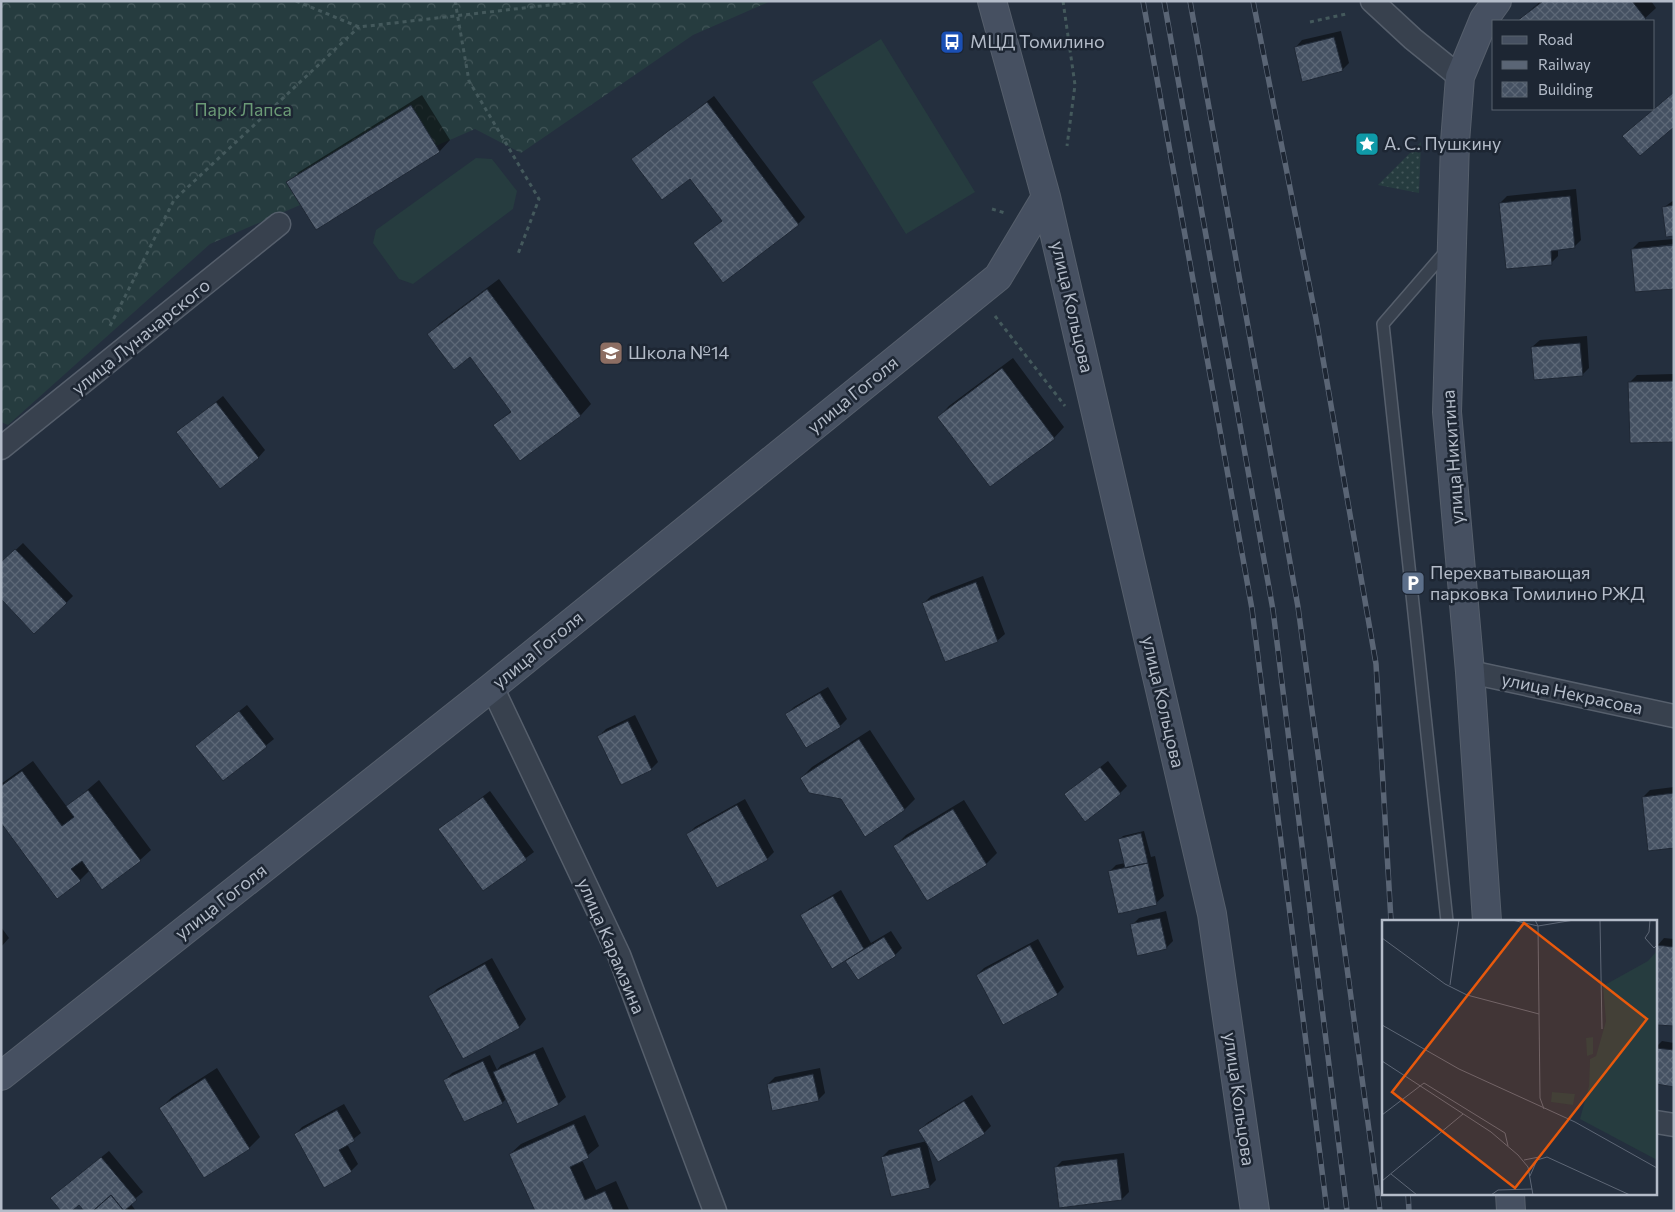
<svg xmlns="http://www.w3.org/2000/svg" width="1675" height="1212" viewBox="0 0 1675 1212" font-family="Commissioner,sans-serif">
	<defs>
		<pattern id="grass-dots" width="8" height="8" patternUnits="userSpaceOnUse" patternTransform="scale(1.25)"><rect width="8" height="8" fill="#263c3f"/><path d="M2 2h.1M6 6h.1" fill="none" stroke="#435659" stroke-width="1.8" stroke-linecap="round"/></pattern>
		<pattern id="forest-crowns" width="20" height="18" patternUnits="userSpaceOnUse" patternTransform="scale(1.25)"><rect width="20" height="18" fill="#263c3f"/><path d="M2 6a3 3 0 1 1 6 0M12 15a3 3 0 1 1 6 0" fill="none" stroke="#435659"/></pattern>
		<pattern id="building-cross-hatch" width="8" height="8" patternUnits="userSpaceOnUse" patternTransform="scale(1.25)"><rect width="8" height="8" fill="#455162"/><path d="M0 0l8 8M0 8l8-8" fill="none" stroke="#5d6877"/></pattern>
	</defs>
	<rect width="100%" height="100%" fill="#242f3e"/>
	<path fill="url(#grass-dots)" d="M1421 142 1419 193 1378 185Z"/>
	<path fill="url(#forest-crowns)" d="M1 1H771L693 35 521 153 475 129 210 244 8 425 1 422Z"/>
	<path fill="#263c3f" d="M881 39 975 192 906 234 812 82Z
		M476 158 492 159 517 191 513 209 413 284 399 279 373 243 376 230Z"/>
	<path fill="#0007" d="M1541 1H1651L1656 8 1642 21H1518Z
		M1341 31 1349 63 1342 70 1295 48 1302 40Z
		M422 95 450 140 440 151 317 228 288 183 299 172Z
		M714 96 805 217 798 224 694 243 723 220 690 177 633 159Z
		M1576 189 1581 240 1574 247 1558 249V256L1551 263 1500 203 1507 196Z
		M1674 200V234L1663 208Z
		M1674 239V244L1632 249 1639 242Z
		M499 279 591 404 581 415 520 459 495 425 511 411 471 356 429 334 440 323Z
		M1587 336 1589 368 1582 375 1532 347 1540 340Z
		M1013 358 1064 427 1054 438 939 417 949 406Z
		M1674 374V441L1630 382 1637 375Z
		M223 396 265 450 258 458 178 433Z
		M23 543 73 596 66 603 1 564Z
		M983 576 1005 634 997 641 924 603 931 596Z
		M828 687 847 719 840 726 787 714 794 707Z
		M247 705 274 739 223 780 204 739Z
		M635 715 658 762 651 769 599 736 606 729Z
		M870 730 915 799 905 809 865 835 841 798 801 778 812 767Z
		M33 761 67 807 99 780 151 850 140 860 90 870 80 880 1 821V784Z
		M1108 761 1127 786 1120 793 1066 794Z
		M1674 787V846L1643 797 1650 790Z
		M490 791 534 852 483 890 440 829Z
		M745 799 774 852 767 859 688 834 695 827Z
		M964 800 997 853 986 864 895 846 906 835Z
		M1144 831 1151 857 1155 856 1164 896 1156 903 1109 872 1116 865 1125 863 1120 839 1123 836Z
		M841 890 871 943 891 931 902 948 895 955 858 978 846 959 802 916 809 909Z
		M1166 911 1173 941 1166 948 1132 925 1139 918Z
		M1 927 9 938 1 947Z
		M1664 938 1674 939V1025L1660 1007H1656L1657 946Z
		M1038 939 1064 987 1057 994 977 975 984 968Z
		M492 958 526 1019 519 1027 430 996 437 989Z
		M1662 1041 1674 1043V1086L1656 1083V1047Z
		M543 1047 566 1097 558 1104 506 1099 502 1103 445 1080 452 1073 490 1055 497 1070 501 1065Z
		M217 1068 260 1137 249 1148 204 1176 161 1108 172 1097Z
		M820 1068 825 1093 818 1100 768 1084 775 1077Z
		M972 1095 991 1126 984 1133 927 1143 936 1180 929 1187 882 1157 889 1150 927 1141 920 1130 927 1123Z
		M344 1104 361 1133 347 1144 358 1164 351 1171 295 1135 302 1127Z
		M585 1115 599 1146 582 1160 596 1190 616 1181 629 1210 536 1211 510 1154 521 1144Z
		M109 1151 143 1192 130 1203 136 1211H86L79 1203 59 1191Z
		M1124 1153 1129 1192 1122 1199 1055 1168 1062 1161Z"/>
	<path fill="url(#building-cross-hatch)" stroke="#1f2835" d="M1543 1H1632L1646 19 1644 21H1517Z
		M1334 37 1343 71 1302 82 1294 47Z
		M1674 92V127L1640 156 1622 136Z
		M707 102 799 225 723 283 693 243 722 221 690 179 662 200 631 159Z
		M411 105 440 152 316 230 286 182Z
		M1570 196 1575 248 1551 251 1552 265 1506 269 1499 203Z
		M1674 205V236L1666 237 1662 207Z
		M1674 245V289L1635 292 1631 249Z
		M487 289 581 416 520 461 493 425 511 412 470 357 454 370 427 334Z
		M1580 343 1583 376 1534 380 1531 347Z
		M1002 368 1055 439 990 487 937 417Z
		M1674 381V442L1630 443 1628 382Z
		M216 402 259 458 220 489 176 432Z
		M15 549 67 603 34 634 1 599V562Z
		M976 582 998 642 945 662 922 603Z
		M820 693 841 727 806 748 785 714Z
		M239 711 267 747 223 781 195 746Z
		M628 721 652 770 621 785 597 736Z
		M859 739 905 810 865 837 841 799 809 793 800 778Z
		M1100 767 1121 794 1085 822 1064 794Z
		M22 771 62 826 74 817 66 806 88 790 141 861 102 890 82 861 71 869 81 881 57 899 1 823V786Z
		M1674 793V848L1648 851 1642 797Z
		M483 797 527 860 483 891 438 829Z
		M737 805 768 860 717 888 686 834Z
		M953 809 987 865 927 901 893 846Z
		M1141 833 1148 863 1125 868 1118 839Z
		M1148 863 1157 905 1118 914 1108 871Z
		M833 896 864 949 832 969 800 915Z
		M1160 918 1167 949 1137 956 1130 924Z
		M884 937 896 956 858 980 845 961Z
		M1030 945 1058 995 1003 1025 976 975Z
		M1656 945 1674 947V1026L1657 1025Z
		M485 964 520 1028 463 1059 428 996Z
		M1656 1048 1674 1050V1087L1656 1084Z
		M535 1053 559 1105 517 1124 493 1072Z
		M483 1061 503 1104 464 1122 443 1080Z
		M813 1074 819 1101 772 1111 767 1084Z
		M205 1078 250 1149 204 1178 159 1108Z
		M964 1101 985 1134 938 1162 918 1130Z
		M337 1110 355 1141 339 1150 352 1172 324 1188 294 1134Z
		M574 1124 589 1158 570 1167 585 1200 605 1191 614 1211H535L509 1154Z
		M920 1147 930 1188 891 1197 881 1157Z
		M101 1157 137 1200 124 1211 111 1195 93 1211H84L79 1205 72 1211H61L50 1198Z
		M1117 1159 1122 1200 1059 1208 1054 1167Z
		M111 1195 124 1211H93Z"/>
	<g fill="none" stroke-linecap="round" stroke-linejoin="round">
		<g stroke="#565f6c" stroke-width="14">
			<path id="lane" d="M1447 921 1383 324 1448 249"/>
		</g>
		<g stroke="#565f6c" stroke-width="25">
			<path id="street" d="M1372 1 1413 39 1460 77
				M1 448 279 224
				M1470 672 1674 716
				M492 687 619 955 715 1211
				M1656 1122 1674 1125"/>
		</g>
		<g stroke="#565f6c" stroke-width="30">
			<path id="secondary" d="M992 1 1046 197 1212 914 1255 1211
				M1487 921 1470 672 1447 412 1455 142 1460 77 1484 19 1497 1
				M1 1076 492 687 998 277 1046 197
				M1510 1193 1511 1211"/>
		</g>
		<path stroke="#44595c" stroke-width="3" stroke-dasharray="4 4" stroke-linecap="butt" d="M296 1 359 27 584 1
			M455 1 469 81 539 199 518 254
			M1063 1 1075 85 1067 146
			M1310 22 1346 14
			M992 209 1005 213
			M995 316 1065 406
			M110 326 174 200 359 27"/>
		<use href="#lane" stroke="#38414e" stroke-width="11"/>
		<use href="#street" stroke="#38414e" stroke-width="22"/>
		<use href="#secondary" stroke="#465061" stroke-width="28"/>
		<g stroke="#5a6575" stroke-width="5.5">
			<path id="rail" d="M1143 1 1252 609 1327 1211
				M1164 1 1273 610 1347 1211
				M1190 1 1298 607 1380 1211
				M1253 1 1316 319 1376 664 1391 921
				M1408 1193 1409 1211"/>
		</g>
		<use href="#rail" stroke="#1d2633" stroke-width="4" stroke-dasharray="11" stroke-linecap="butt"/>
	</g>
	<defs>
		<g id="bus-square" transform="scale(1.25)"><rect x="-9" y="-9" width="18" height="18" rx="4" fill="#1a4fb4" stroke="#1d2633"/><path d="M-5-6H5V4H4V6H2V4H-2V6H-4V4H-5ZM-3.5-4V0h7V-4ZM-3.5 1.2v1.5H-2V1.2ZM2 1.2v1.5H3.5V1.2Z" fill="#fff"/></g>
		<g id="sight-square" transform="scale(1.25)"><rect x="-9" y="-9" width="18" height="18" rx="4" fill="#0f9aa8" stroke="#1d2633"/><path d="M0-6L1.8-2.2L6-1.7L2.9 1.2L3.7 5.4L0 3.3L-3.7 5.4L-2.9 1.2L-6-1.7L-1.8-2.2Z" fill="#fff"/></g>
		<g id="school-square" transform="scale(1.25)"><rect x="-9" y="-9" width="18" height="18" rx="4" fill="#8d6e63" stroke="#1d2633"/><path d="M0-5L7-2L0 1L-7-2ZM-4 1L0 2.5L4 1V4Q0 6-4 4Z" fill="#fff"/></g>
		<g id="parking-square" transform="scale(1.25)"><rect x="-9" y="-9" width="18" height="18" rx="4" fill="#5c6f8a" stroke="#1d2633"/><path d="M-3.5-5.5H1a3.5 3.5 0 0 1 0 7H-1V5.5H-3.5ZM-1-3.4V-.6H.8a1.4 1.4 0 0 0 0-2.8Z" fill="#fff"/></g>
	</defs>
	<g fill-rule="evenodd">
		<use href="#bus-square" x="952" y="42"/>
		<use href="#sight-square" x="1367" y="144"/>
		<use href="#school-square" x="611" y="353"/>
		<use href="#parking-square" x="1413" y="583"/>
	</g>
	<g text-anchor="middle" stroke-width="5" stroke-linejoin="round" paint-order="stroke">
		<g font-size="18" fill="#b4bcc9" stroke="#1d2633" text-anchor="start">
			<text x="970" y="48">МЦД Томилино</text>
			<text x="1384" y="150">А. С. Пушкину</text>
			<text x="628" y="359">Школа №14</text>
			<text x="1430" y="579">Перехватывающая<tspan x="1430" dy="21">парковка Томилино РЖД</tspan></text>
		</g>
		<g font-size="18" fill="#6b9a76" stroke="#1d2633">
			<text x="243" y="116">Парк Лапса</text>
		</g>
		<g font-size="18" fill="#b4bcc9" stroke="#1d2633">
			<text transform="translate(1072 307) rotate(77)" y="6">улица Кольцова</text>
			<text transform="translate(141 337) rotate(-39)" y="6">улица Луначарского</text>
			<text transform="translate(853 395) rotate(-39)" y="6">улица Гоголя</text>
			<text transform="translate(1453 457) rotate(-94)" y="6">улица Никитина</text>
			<text transform="translate(538 650) rotate(-39)" y="6">улица Гоголя</text>
			<text transform="translate(1572 694) rotate(12)" y="6">улица Некрасова</text>
			<text transform="translate(1163 702) rotate(77)" y="6">улица Кольцова</text>
			<text transform="translate(221 902) rotate(-38)" y="6">улица Гоголя</text>
			<text transform="translate(611 946) rotate(67)" y="6">улица Карамзина</text>
			<text transform="translate(1239 1099) rotate(82)" y="6">улица Кольцова</text>
		</g>
	</g>
	<g transform="translate(1382 920)">
		<rect width="275" height="275" fill="#242f3e"/>
		<path d="M275 31V240L198 199 207 166 208 139 214 136 224 101 221 66 266 41Z" fill="#263c3f"/>
		<path d="M211 117V134L205 136 204 118ZM170 172 193 174 191 185 169 182Z" fill="#263c3f"/>
		<path fill="none" stroke="#5e6776" stroke-width="1" d="M130 0 156 6 192 0M153 0 156 6 158 178 162 189M218 0 220 109M268 0 267 12 263 18 272 28 275 25M0 18 63 64 85 75 157 94M68 65 77 0M0 105 77 149 193 202 275 248M0 141 109 212 136 235 146 247 151 275M0 195 42 163 123 213 126 226M142 240 157 237M9 254 35 275M148 256 155 240 165 237 248 275M0 261 81 194M109 275 116 270 150 269"/>
		<path fill="#e8590c" fill-opacity="0.15" stroke="#e8590c" stroke-width="2.5" d="M142 3 265 99 133 268 10 172Z"/>
		<rect width="275" height="275" fill="none" stroke="#b4bcc9" stroke-width="2.5"/>
	</g>
	<rect width="1675" height="1212" fill="none" stroke="#b4bcc9" stroke-width="5"/>
	<rect x="1492" y="20" width="162" height="90" fill="#1d2633" stroke="#59626f"/>
	<rect x="1502" y="36" width="25" height="8" fill="#465061" stroke="#59626f"/>
	<text x="1538" y="45" font-size="15" fill="#b4bcc9">Road</text>
	<rect x="1502" y="61" width="25" height="8" fill="#5a6575" stroke="#59626f"/>
	<text x="1538" y="70" font-size="15" fill="#b4bcc9">Railway</text>
	<rect x="1502" y="82" width="25" height="15" fill="url(#building-cross-hatch)" stroke="#59626f"/>
	<text x="1538" y="95" font-size="15" fill="#b4bcc9">Building</text>
</svg>
